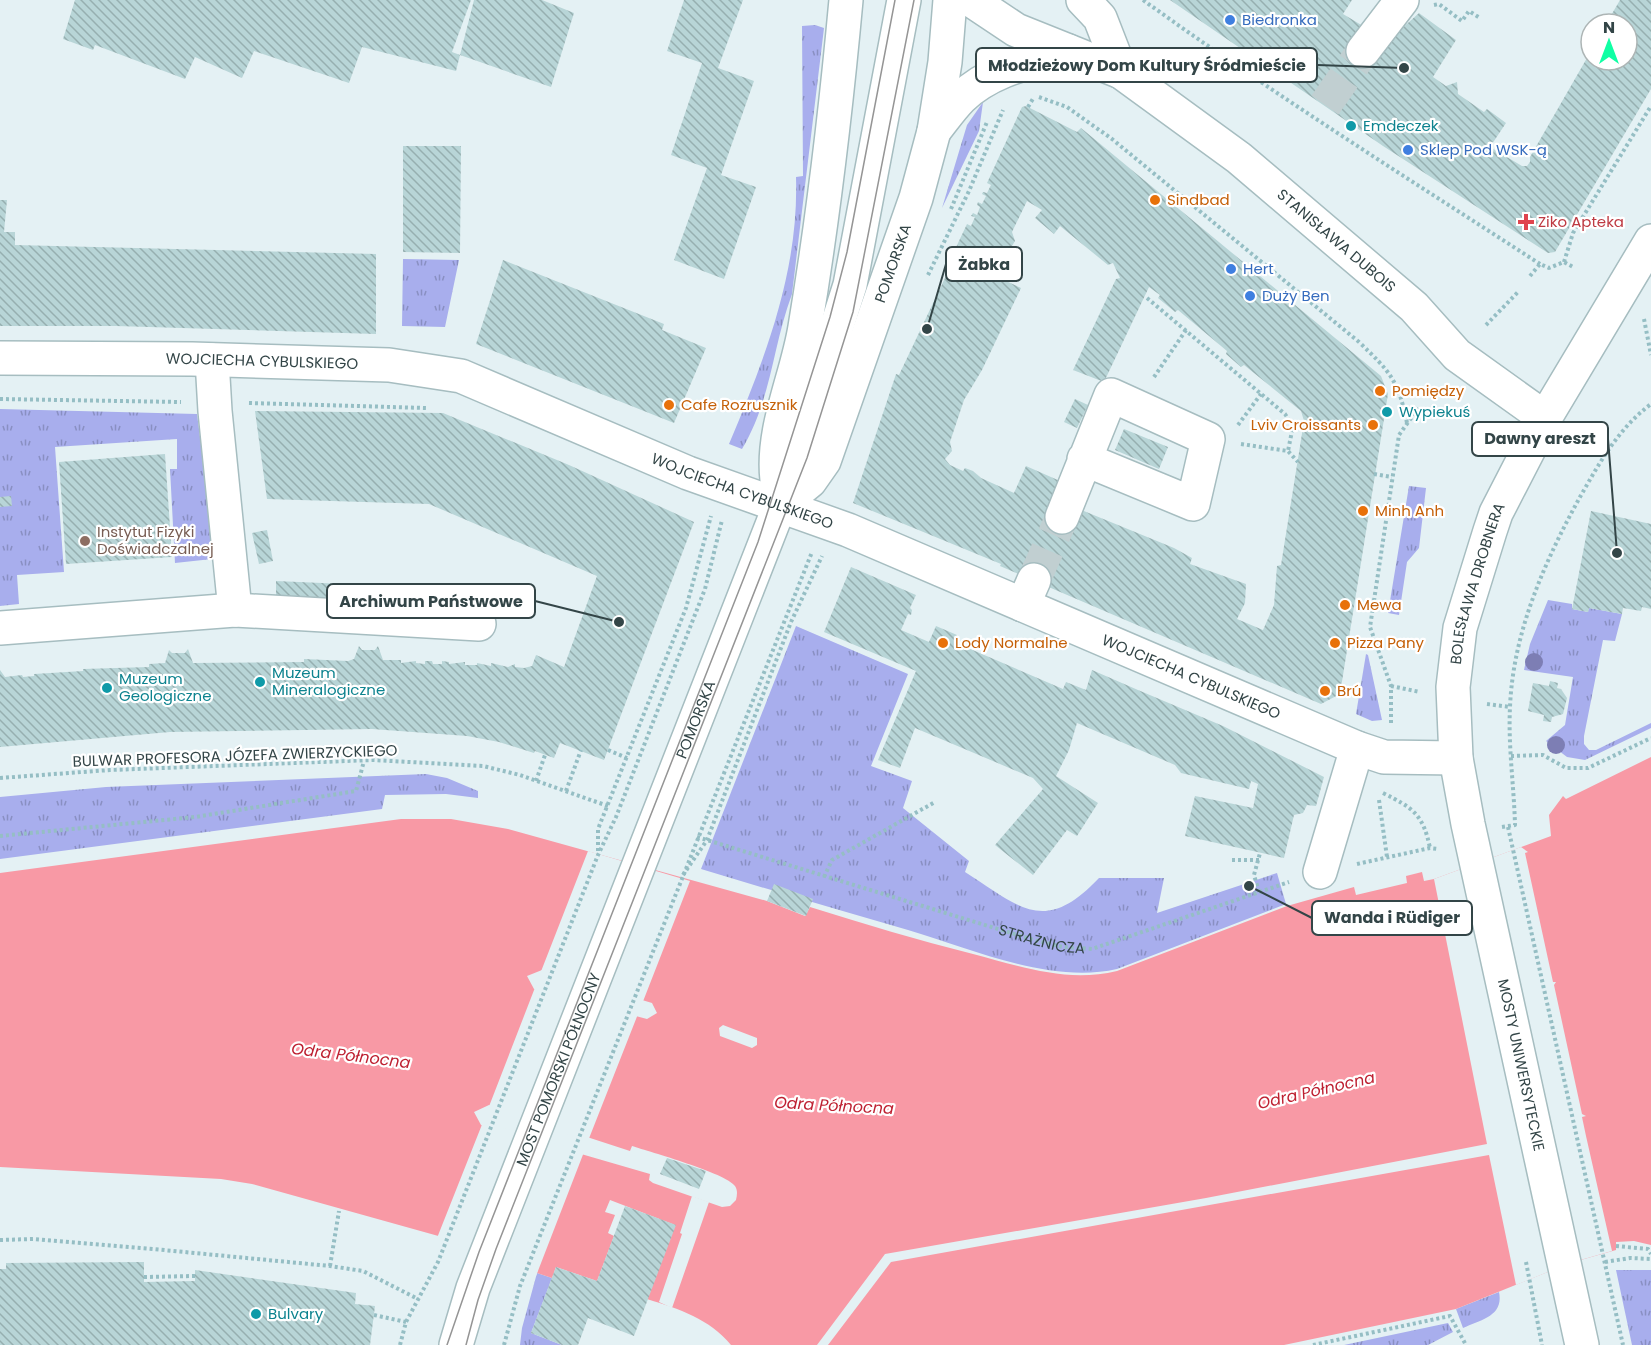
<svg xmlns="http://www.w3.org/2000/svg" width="1651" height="1345" viewBox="0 0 1651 1345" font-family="Poppins,sans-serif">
	<defs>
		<pattern id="grass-tufts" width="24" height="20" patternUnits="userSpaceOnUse" patternTransform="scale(1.5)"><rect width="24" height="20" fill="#a8aeed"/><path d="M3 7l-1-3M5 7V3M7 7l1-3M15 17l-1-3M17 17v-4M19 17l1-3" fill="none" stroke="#898fc2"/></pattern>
		<pattern id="building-back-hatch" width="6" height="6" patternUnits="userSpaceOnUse" patternTransform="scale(1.5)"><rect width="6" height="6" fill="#b8d5d7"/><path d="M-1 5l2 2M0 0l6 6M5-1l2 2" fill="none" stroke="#96afb0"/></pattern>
	</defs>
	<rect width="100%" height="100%" fill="#e4f1f4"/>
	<path fill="url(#grass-tufts)" d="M815 25 824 28 792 294C772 348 772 398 742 449L729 444C765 358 799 272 796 177L803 176 802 26Z
		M983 102 979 131 942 208 967 125Z
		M403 259 459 260 445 327 402 326Z
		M0 409 197 414 214 544 212 559 175 563 170 469H177V439L55 447 64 572 17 575 19 604 0 606Z
		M1409 486 1426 488 1419 548 1407 562 1399 615 1388 613Z
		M1548 600 1572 604V609L1588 612 1589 608 1622 614 1615 641 1603 640 1584 736V744L1589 750H1596L1651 723V728L1585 760 1567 757 1546 741 1565 725 1573 677 1524 670 1530 644Z
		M796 626 908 674 871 766 912 781 903 808 969 861 965 872C1020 907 1044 936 1099 878H1164L1157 913 1277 873 1286 904 1117 969C1050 984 972 949 908 930 839 910 770 890 701 869Z
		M1366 654 1368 655 1382 720 1372 721 1356 714Z
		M426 774 447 778 478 791V798L446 794 385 795 382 809 0 859V797L106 787Z
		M1616 1270H1651V1345H1632Z
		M537 1273 552 1278 531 1333 562 1345H520L522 1328Z
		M1499 1292C1504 1316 1481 1320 1463 1328L1456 1309Z
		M1448 1323 1453 1332 1428 1345H1344Z"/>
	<path fill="#f899a5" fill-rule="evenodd" d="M1651 757V1245L1634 1241 1616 1242V1250L1570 1263 1456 1309 1284 1345H731C710 1319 679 1309 647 1299L675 1225 610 1200 605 1212 615 1215 608 1233 614 1236 597 1281 556 1267 552 1278 537 1273 539 1264 252 1184 221 1179 0 1167V873L401 819H451L508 829 767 901 805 916 810 907C864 924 918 940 973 954 1022 967 1067 983 1117 971L1287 906 1354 887 1356 895 1407 883 1406 876 1422 872 1424 881 1434 879 1551 836 1549 815 1563 796 1566 799ZM542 970 652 1003 657 1013 647 1019 534 989 527 976ZM723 1025 757 1038V1045L752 1048 720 1036 719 1028ZM489 1105 630 1151 632 1146C650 1152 726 1173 735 1186 738 1191 737 1195 736 1200L730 1206 722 1207 653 1183 649 1180 650 1174 481 1125 474 1112Z"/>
	<path fill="#e4f1f4" d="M1521 847 1528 852 1525 853 1553 982H1556L1554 985 1582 1114 1586 1116 1582 1117 1586 1136 1612 1251 1570 1263 1516 1285 1489 1155 891 1262 828 1345H817L885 1254 1206 1198 1487 1144 1434 879Z
		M588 851 690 881 642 1004 540 974Z
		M536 985 638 1014 588 1141 488 1109Z
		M483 1122 584 1152 536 1276V1267L437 1238Z
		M692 1196 709 1202 672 1308 659 1302 682 1234 680 1233Z"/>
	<path fill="url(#building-back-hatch)" fill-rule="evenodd" d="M75 0H471L452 52 460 55 456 71 362 47 349 83 254 51 242 78 195 57 185 79 95 45 93 50 63 39Z
		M474 0H542L574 13 551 87 460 55Z
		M684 0H743L718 68 754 81 721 175 756 187 724 279 674 260 707 168 671 155 702 63 667 51Z
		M1170 0H1352L1343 14 1388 41 1419 13 1456 40 1433 77 1446 86 1457 82 1458 94 1484 112 1487 109 1506 123 1490 147 1522 166H1527L1530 162V157L1591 51V60H1627V24H1606L1620 0H1651V89L1555 252 1548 253 1383 146Z
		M1026 106 1077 132 1081 128 1381 376 1388 394 1340 694 1321 704 1000 566 1001 564 853 503 896 374 899 375 953 261 950 260 967 224 971 226 975 217 971 216 973 213 977 215 980 207 977 205 978 202 982 204 986 196 982 194 983 192 987 193 991 185 987 183 1022 107ZM1027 201 1042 210 1035 218 1054 234 1060 226 1108 265 1113 263 1120 278 1116 279 1073 370 1104 382 1149 287 1160 295 1158 298 1175 312 1178 310 1227 351 1226 354 1241 367 1244 365 1301 411 1304 421 1281 565 1277 566 1274 605 1263 630 1237 619 1245 603 1246 584 1190 564 1192 558 1174 548 1079 509 1060 481 1026 466 1014 493 981 478 973 471 965 468 963 471 950 465 945 459 952 451 950 442 964 400 982 370 1021 288 1006 281 1018 256 1016 248 1012 246 1015 241 1012 232Z
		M403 146H461L460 253 403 252Z
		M0 200H7L4 232H15V245L376 254V334L116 326H0Z
		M503 260 664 324 662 330 706 348 674 423 476 344Z
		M1075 399 1088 405 1077 428 1064 422Z
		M255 411 443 413 569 465 694 522 604 760 560 743 554 758 535 751 534 753 499 742 467 736 372 729 170 732 0 747V670L5 677 22 675 23 677 34 676V674L83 671V669L149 667V664L165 663 169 650 172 653H185L188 649 193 663 304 662V659L348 661 354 659 359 646 362 650H375L378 646 383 660H401V663L416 661V663L425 664V661H432L433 664H442V661L449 662V664L465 662V665H477V663L491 666V663L508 667 515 664V667L524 668 532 666 536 655 564 667 597 576 429 504 267 499Z
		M1124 429 1168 447 1159 469 1115 450Z
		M165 454 172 557 66 564 59 462Z
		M11 496 12 506 0 507V497Z
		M1591 511 1651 524V609L1642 607 1641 611 1623 608 1622 614 1589 608 1588 612 1572 609Z
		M267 530 273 561 259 564 252 533Z
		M851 567 916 595 910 608 912 610 911 615 908 614 901 630 929 642 936 626 957 635 954 642 1063 689 1066 682 1086 690 1092 670 1138 690 1223 726 1324 777 1316 806 1307 805 1303 813 1294 815 1284 858 1185 836 1195 796 1253 808 1258 784 1251 781 1249 789 1181 773 1175 765 1077 723 1069 750 1056 776 1098 803 1077 836 1067 830 1033 875 995 845 1043 789 1033 778 915 728 900 768 878 760 916 671 824 632Z
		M276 581 345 584V595H336V605L276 603Z
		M1550 681 1558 683 1557 688 1561 689 1567 698 1563 714 1552 717 1551 722 1543 721 1544 715 1528 711 1533 683 1549 686Z
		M774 884 813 899 806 916 767 901Z
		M667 1158 706 1171 699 1189 660 1174Z
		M625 1206 676 1225 634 1336 588 1318 578 1345H562L531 1333 556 1267 597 1281Z
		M144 1262V1282L195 1281V1270L356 1293 355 1304 375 1306 370 1345H0V1269H6V1263Z"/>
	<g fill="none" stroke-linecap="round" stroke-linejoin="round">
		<path stroke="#c1cfd1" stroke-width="33" stroke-dasharray="33 16" stroke-linecap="butt" d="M1325 105 1363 51
			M1034 580 1062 517"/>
		<g stroke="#a6bdc0" stroke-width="36">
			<g id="minor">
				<path id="s2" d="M971 0 1016 30 1121 72 1239 158 1414 307 1457 355 1545 418"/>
				<path d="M1083 0 1100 18 1121 72"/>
				<path d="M1363 51 1402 0"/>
				<path d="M934 131C943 120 951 108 961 98 990 70 1030 62 1068 51"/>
				<path id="s3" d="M0 358 192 359 389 365 461 376 688 473 848 530 1357 748 1384 757 1456 758"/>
				<path d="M212 360 215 411 235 610"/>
				<path d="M777 480C771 429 797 377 805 327 823 219 836 109 846 0"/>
				<path id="s4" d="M782 504 810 481 824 461 916 198 934 131 945 62 950 0"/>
				<path d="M1062 517 1111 395 1208 439 1193 504 1084 459"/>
				<path d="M1023 605 1034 580"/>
				<path d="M0 628 235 610 479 624"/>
				<path d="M1320 872 1357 748"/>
				<path id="s5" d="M456 1345 473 1288 780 505 850 285 904 0"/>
				<path id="s6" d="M1582 1345 1468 824 1456 758 1453 687 1460 628 1490 531 1496 513 1545 418 1651 241"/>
			</g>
		</g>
		<g stroke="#95bec4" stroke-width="4" stroke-dasharray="3 3" stroke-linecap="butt">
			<path d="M1143 0C1272 93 1407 178 1540 264"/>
			<path d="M1434 5 1439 4 1462 21 1469 11 1480 18"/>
			<path d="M1039 97 1067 107 1112 139 1359 342C1390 372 1398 379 1407 423"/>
			<path d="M1028 107 1034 97"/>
			<path d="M951 209 987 122"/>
			<path d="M1564 262 1573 233 1651 106"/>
			<path d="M928 275 969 191 1003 110"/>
			<path d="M1530 276 1540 264 1549 268 1564 262 1573 267"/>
			<path d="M1147 298 1285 414 1293 426 1288 451"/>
			<path d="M1644 319 1651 355"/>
			<path d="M1486 325 1519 291"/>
			<path d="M1154 377 1186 330"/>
			<path d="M0 399 181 402"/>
			<path d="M249 403 427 408"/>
			<path d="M1238 425 1261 394"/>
			<path d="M1241 444 1288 451 1298 462"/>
			<path d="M1374 474 1392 477"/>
			<path d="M1391 686 1420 692"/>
			<path d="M1487 704 1510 707"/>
			<path d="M1391 723V686L1370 627 1399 435 1419 407"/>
			<path d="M608 750 627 758"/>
			<path d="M1511 756 1543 755 1566 768H1588L1651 738"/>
			<path d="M0 778 110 770 373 760 483 766 520 775 608 806"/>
			<path d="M536 781 545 755"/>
			<path d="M566 791 581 750"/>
			<path d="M1383 793C1413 808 1423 814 1430 848"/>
			<path d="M1379 800 1387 857"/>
			<path d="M1502 827 1515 825C1514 786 1508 746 1510 707 1513 632 1545 561 1580 497 1600 462 1618 429 1651 404"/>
			<path d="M1508 827 1623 1345"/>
			<path d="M0 836 195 817 356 791 364 761"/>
			<path id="s1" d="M697 837 1034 940 1063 947 1092 949 1289 882"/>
			<path d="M598 851V829L686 608 711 516"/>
			<path d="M1232 860H1259"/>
			<path d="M1357 864 1430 848 1438 849"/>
			<path d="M683 875 707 840 791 622 822 556"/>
			<path d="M824 877 832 860 935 802"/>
			<path d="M1259 892 1254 875 1260 853"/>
			<path d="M0 1240 33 1239 153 1249 330 1266 363 1271 418 1299"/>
			<path d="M1616 1246 1648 1249 1651 1254"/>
			<path d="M1526 1262 1542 1345"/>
			<path d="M1605 1262 1630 1258 1651 1259"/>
			<path d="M330 1266 339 1211"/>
			<path d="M144 1277 195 1276"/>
			<path d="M374 1315 406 1322"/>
			<path d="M400 1345 406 1322 438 1262 598 855 616 817 705 589 722 520"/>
			<path d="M504 1345 520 1286 812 552"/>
			<path d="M1313 1345 1450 1316 1466 1345"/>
		</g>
		<use href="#minor" stroke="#fff" stroke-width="33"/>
		<path stroke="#959595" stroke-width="1.5" d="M447 1345 479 1252 758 542 830 317 847 252 895 0
			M466 1345 478 1300 496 1249 807 458 853 312 914 0"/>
	</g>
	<g fill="#7d7eb4">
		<circle cx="1534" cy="662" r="9"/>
		<circle cx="1556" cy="745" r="9"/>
	</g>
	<g fill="#3f7fe0" stroke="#fff" stroke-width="2">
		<circle cx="1230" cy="20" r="6"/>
		<circle cx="1408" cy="150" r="6"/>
		<circle cx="1231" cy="269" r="6"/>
		<circle cx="1250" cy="296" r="6"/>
	</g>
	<g fill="#0f9aa8" stroke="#fff" stroke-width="2">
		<circle cx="1351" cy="126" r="6"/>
		<circle cx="1387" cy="412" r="6"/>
		<circle cx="260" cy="682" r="6"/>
		<circle cx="107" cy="688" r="6"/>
		<circle cx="256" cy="1314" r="6"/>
	</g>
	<g fill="#e8710a" stroke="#fff" stroke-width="2">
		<circle cx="1155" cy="200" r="6"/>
		<circle cx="1380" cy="391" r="6"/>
		<circle cx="669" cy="405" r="6"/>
		<circle cx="1373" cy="425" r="6"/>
		<circle cx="1363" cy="511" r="6"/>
		<circle cx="1345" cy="605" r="6"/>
		<circle cx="943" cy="643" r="6"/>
		<circle cx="1335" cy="643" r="6"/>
		<circle cx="1325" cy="691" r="6"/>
	</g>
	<path fill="#e0444e" stroke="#fff" stroke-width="2" d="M1523 213h6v6h6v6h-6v6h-6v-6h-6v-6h6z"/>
	<circle fill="#8d6e63" stroke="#fff" stroke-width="2" cx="85" cy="541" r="6"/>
	<g text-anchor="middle" stroke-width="4.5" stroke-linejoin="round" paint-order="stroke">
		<g font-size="15" fill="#366cbe" stroke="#fff" text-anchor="start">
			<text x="1242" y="25">Biedronka</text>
			<text x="1420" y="155">Sklep Pod WSK-ą</text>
			<text x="1243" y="274">Hert</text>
			<text x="1262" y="301">Duży Ben</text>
		</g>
		<g font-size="15" fill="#0d838f" stroke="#fff" text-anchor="start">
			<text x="1363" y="131">Emdeczek</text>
			<text x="1399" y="417">Wypiekuś</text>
			<text x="272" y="678">Muzeum<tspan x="272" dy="17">Mineralogiczne</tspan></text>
			<text x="119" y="684">Muzeum<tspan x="119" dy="17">Geologiczne</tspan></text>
			<text x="268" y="1319">Bulvary</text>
		</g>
		<g font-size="15" fill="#c56008" stroke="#fff" text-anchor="start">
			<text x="1167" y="205">Sindbad</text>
			<text x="1392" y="396">Pomiędzy</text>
			<text x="681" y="410">Cafe Rozrusznik</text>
			<text x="1361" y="430" text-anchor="end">Lviv Croissants</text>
			<text x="1375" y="516">Minh Anh</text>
			<text x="1357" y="610">Mewa</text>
			<text x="955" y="648">Lody Normalne</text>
			<text x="1347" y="648">Pizza Pany</text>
			<text x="1337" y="696">Brú</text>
		</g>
		<g font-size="15" fill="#be3a42" stroke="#fff" text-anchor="start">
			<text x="1538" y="227">Ziko Apteka</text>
		</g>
		<g font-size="15" fill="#334547" stroke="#fff">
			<text dy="5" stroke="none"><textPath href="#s2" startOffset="441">STANISŁAWA DUBOIS</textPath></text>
			<text dy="5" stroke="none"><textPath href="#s4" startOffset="270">POMORSKA</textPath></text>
			<text dy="5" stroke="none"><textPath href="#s3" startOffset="262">WOJCIECHA CYBULSKIEGO</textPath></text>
			<text dy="5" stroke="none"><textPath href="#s3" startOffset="766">WOJCIECHA CYBULSKIEGO</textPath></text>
			<text dy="5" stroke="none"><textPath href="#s6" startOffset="778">BOLESŁAWA DROBNERA</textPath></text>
			<text dy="5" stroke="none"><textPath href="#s3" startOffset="1252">WOJCIECHA CYBULSKIEGO</textPath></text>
			<text dy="5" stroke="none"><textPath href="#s5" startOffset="670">POMORSKA</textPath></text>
			<text transform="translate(235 756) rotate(-2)" y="5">BULWAR PROFESORA JÓZEFA ZWIERZYCKIEGO</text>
			<text dy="5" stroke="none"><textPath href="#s1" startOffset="360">STRAŻNICZA</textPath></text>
			<text transform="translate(1521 1065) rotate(78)" y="5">MOSTY UNIWERSYTECKIE</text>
			<text dy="5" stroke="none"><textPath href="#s5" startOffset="294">MOST POMORSKI PÓŁNOCNY</textPath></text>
		</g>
		<g font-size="15" fill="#785e54" stroke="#fff" text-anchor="start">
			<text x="97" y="537">Instytut Fizyki<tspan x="97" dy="17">Doświadczalnej</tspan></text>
		</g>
		<g font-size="16" font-style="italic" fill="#be2132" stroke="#fff">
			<text transform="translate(351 1055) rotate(7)" y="6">Odra Północna</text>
			<text transform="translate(1316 1090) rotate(-13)" y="6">Odra Północna</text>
			<text transform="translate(834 1105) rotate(3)" y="6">Odra Północna</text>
		</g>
	</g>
	<path fill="none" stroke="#334547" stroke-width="2" d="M1404 68L1317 65M927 329L946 264M1617 553L1608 439M619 622L535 601M1249 886L1312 918"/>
	<g fill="#334547" stroke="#fff" stroke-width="2">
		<circle cx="1404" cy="68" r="6"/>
		<circle cx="927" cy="329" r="6"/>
		<circle cx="1617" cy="553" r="6"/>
		<circle cx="619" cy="622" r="6"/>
		<circle cx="1249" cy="886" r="6"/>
	</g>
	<g fill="#fff" stroke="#334547" stroke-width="2">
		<rect x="976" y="48" width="341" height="34" rx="6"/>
		<rect x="946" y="247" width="76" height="34" rx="6"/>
		<rect x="1472" y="422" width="136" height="34" rx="6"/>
		<rect x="327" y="584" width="208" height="34" rx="6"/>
		<rect x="1312" y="901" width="160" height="34" rx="6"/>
	</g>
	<g font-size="16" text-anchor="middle" font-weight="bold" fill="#334547">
		<text x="1147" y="71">Młodzieżowy Dom Kultury Śródmieście</text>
		<text x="984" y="270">Żabka</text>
		<text x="1540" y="444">Dawny areszt</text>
		<text x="431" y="607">Archiwum Państwowe</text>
		<text x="1392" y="923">Wanda i Rüdiger</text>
	</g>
	<g transform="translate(1609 42)"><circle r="28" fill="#ffffff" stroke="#adb5b5" stroke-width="1.5"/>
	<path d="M0-4.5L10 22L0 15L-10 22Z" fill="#10ffa4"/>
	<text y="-9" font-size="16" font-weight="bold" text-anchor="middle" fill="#334547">N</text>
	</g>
</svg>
